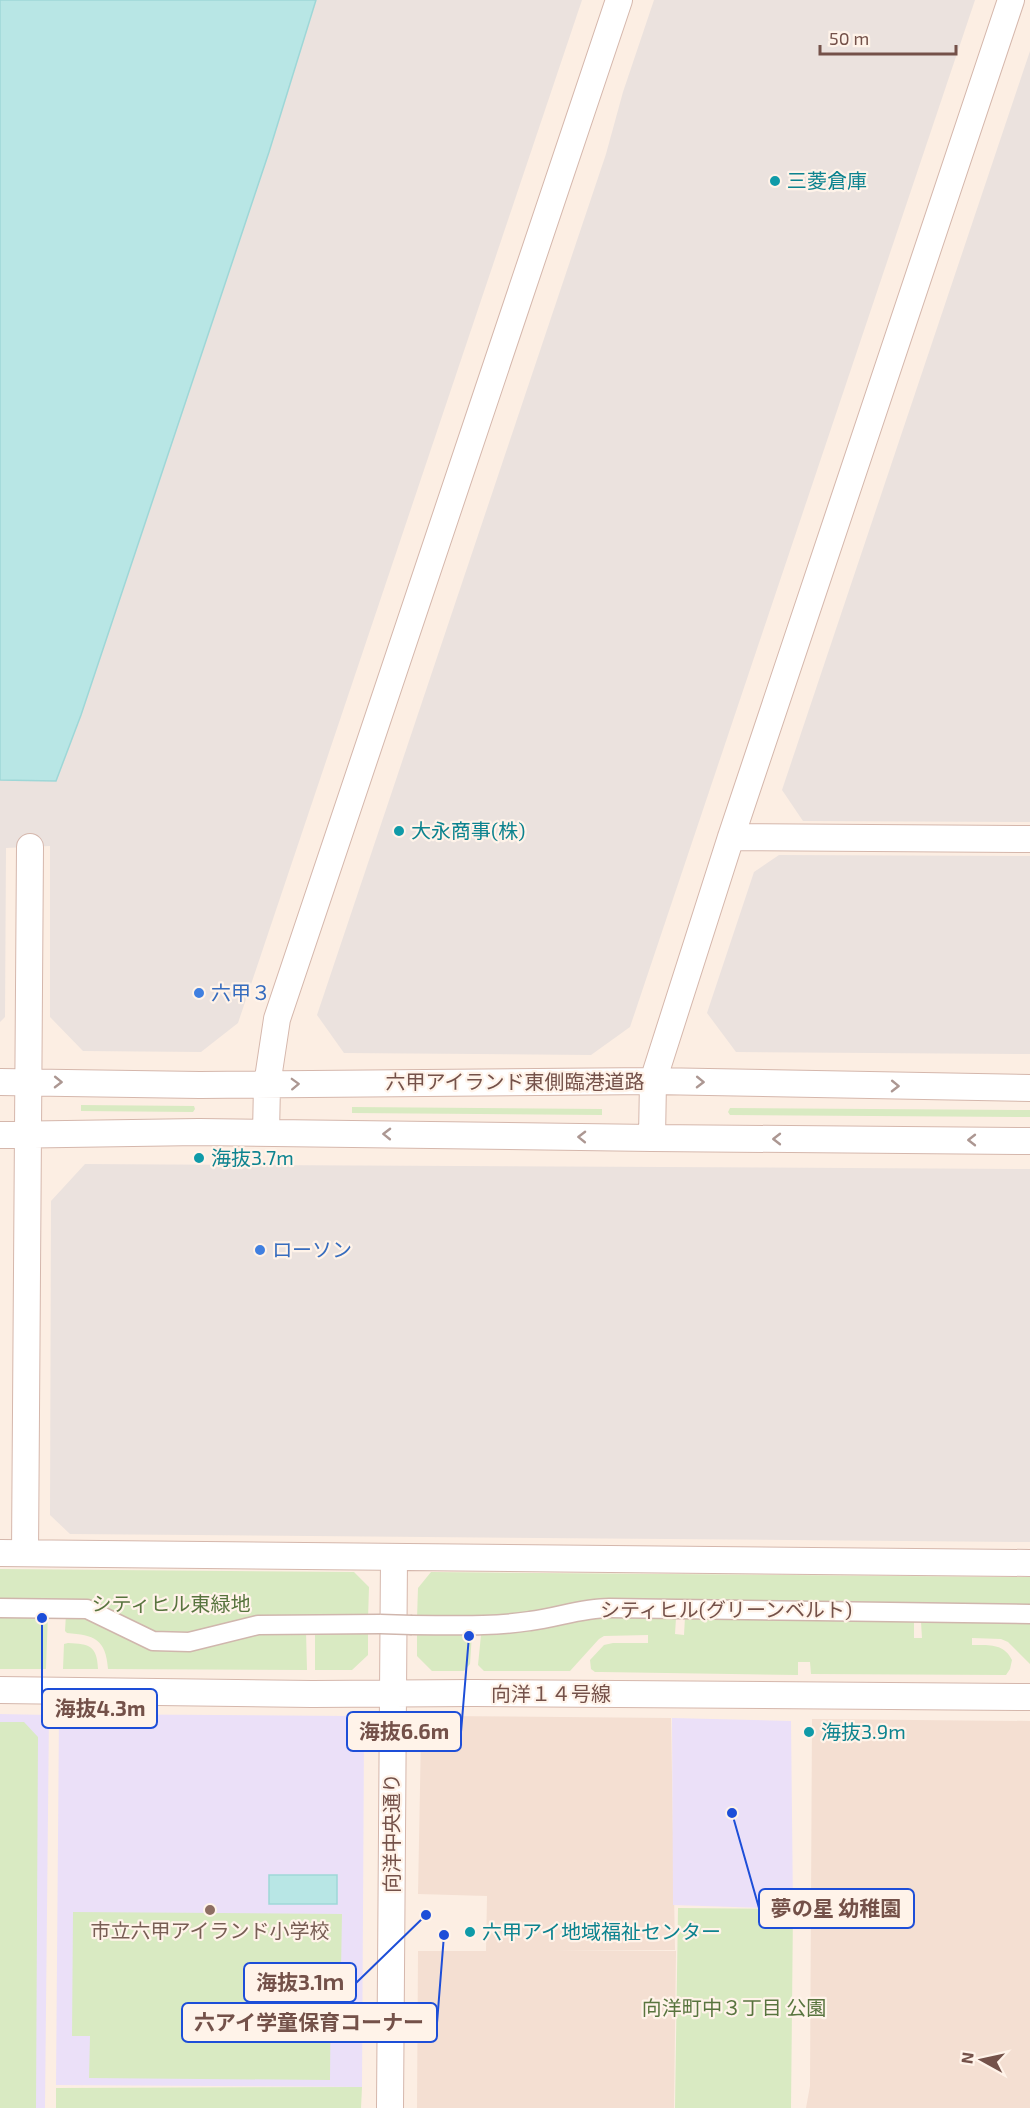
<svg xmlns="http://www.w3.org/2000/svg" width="1030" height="2108" viewBox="0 0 1030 2108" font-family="'Exo 2','Noto Sans JP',sans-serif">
	<rect width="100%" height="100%" fill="#fceee3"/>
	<path fill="#f4dfd2" d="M438 1716 671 1718 675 1950 552 1951H676L674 2108H417L418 1951H486L487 1896 418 1894 421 1735Z
		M812 1719 1030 1721V2108H806L810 2086Z"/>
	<path fill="#ebe2de" d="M316 0H582L238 1023 201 1052 83 1051 50 1017V846L6 848 5 1017 0 1022V780H56L269 152Z
		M654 0H975L630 1027 591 1055 344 1053 317 1015 606 154 623 92Z
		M1030 51V822L803 821 782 790Z
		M779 855 1030 856V1054L736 1052 707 1013 754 872Z
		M85 1164 1030 1169V1542L70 1534 50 1515 51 1201Z"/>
	<path fill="#ebe0f8" d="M0 1714 49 1715 45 2108H0Z
		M59 1714 348 1716 364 1736 362 2087 56 2085Z
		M672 1718 791 1721 793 1909 673 1905Z"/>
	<path fill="#d9eac2" d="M81 1105 194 1106 195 1109 193 1112 81 1111Z
		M352 1107 602 1109V1115L352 1113Z
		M730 1108 1030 1110V1117L730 1115 728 1112Z
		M0 1569 354 1572 369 1587 368 1619 161 1636 107 1613 0 1603Z
		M431 1572 1030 1577V1605L593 1599 557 1608 511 1615 417 1619 418 1588Z
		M0 1613H48L46 1669H0Z
		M66 1614H78L136 1641 249 1632 306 1631 307 1670 108 1669C106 1639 94 1635 67 1633L65 1631Z
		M594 1617 676 1618 675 1634 684 1635 685 1617 914 1621V1638H922L921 1622 1030 1623V1664L1008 1642 1001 1639 972 1638V1645C988 1645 1004 1643 1012 1660L1010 1669 1006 1675 811 1674 810 1662H798V1675L601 1672H595L591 1669 590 1660 604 1645 613 1643H648V1635L604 1636 599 1639 570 1671H484L478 1665 481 1635C520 1632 556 1626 594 1617Z
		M315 1631H368V1655L352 1670H315Z
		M417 1632 472 1634 470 1664 464 1671H432L417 1656Z
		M68 1643C90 1644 97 1646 98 1669H63L64 1644Z
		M0 1722H24L38 1737 36 2108H0Z
		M678 1908 793 1909 791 2108H675Z
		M73 1912 342 1914 341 1970H331L330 2080 89 2078 90 2036H72Z
		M362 2087 361 2108H56V2088Z"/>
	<path fill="#b8e6e5" stroke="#9ed7d7" stroke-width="1.5" d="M0 0H316L269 152 81 715 56 781 0 780Z
		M269 1875H337V1904H269Z"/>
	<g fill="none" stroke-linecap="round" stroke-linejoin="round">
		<g stroke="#d0b6ad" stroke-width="21">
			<path id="street" d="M0 1608 87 1609 153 1641 189 1642 258 1625 380 1624
				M412 1625C451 1625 492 1627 530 1621 556 1618 582 1608 609 1608L1030 1614"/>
		</g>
		<g stroke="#d5b7ac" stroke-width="28">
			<path id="secondary" d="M731 837 1030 839
				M0 1082 200 1085 653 1081 1030 1088
				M266 1133 267 1085 277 1019 619 0
				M0 1135 199 1132 652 1138 1030 1141
				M652 1138 653 1081 731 837 1011 0
				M0 1553 1030 1563
				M25 1553 30 847
				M0 1690 312 1694 474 1693 1030 1697
				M390 2108 394 1557"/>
		</g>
		<use href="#street" stroke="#fff" stroke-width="18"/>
		<use href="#secondary" stroke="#fff" stroke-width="26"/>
		<g stroke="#d0b6ad" stroke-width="21" stroke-linecap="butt">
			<path id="street-bridge" d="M380 1624 412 1625"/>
		</g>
		<use href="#street-bridge" stroke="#fff" stroke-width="18"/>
	</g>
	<defs><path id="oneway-chevron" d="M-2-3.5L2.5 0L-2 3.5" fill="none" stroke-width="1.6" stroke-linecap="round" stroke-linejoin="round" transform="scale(1.5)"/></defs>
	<g stroke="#ac9792">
		<use href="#oneway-chevron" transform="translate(58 1082) rotate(1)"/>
		<use href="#oneway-chevron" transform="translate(700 1082) rotate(1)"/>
		<use href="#oneway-chevron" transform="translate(295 1084) rotate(-2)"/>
		<use href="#oneway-chevron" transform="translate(895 1086) rotate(1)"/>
		<use href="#oneway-chevron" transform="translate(387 1134) rotate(-179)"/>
		<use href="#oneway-chevron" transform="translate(582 1137) rotate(-179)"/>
		<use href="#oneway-chevron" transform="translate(777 1139) rotate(-180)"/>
		<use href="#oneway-chevron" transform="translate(972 1140) rotate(-180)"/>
	</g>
	<g fill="#0f9aa8" stroke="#fff3e9" stroke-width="2">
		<circle cx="775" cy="181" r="6"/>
		<circle cx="399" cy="831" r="6"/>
		<circle cx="199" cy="1158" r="6"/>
		<circle cx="809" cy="1732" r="6"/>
		<circle cx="470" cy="1932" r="6"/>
	</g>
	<g fill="#3f7fe0" stroke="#fff3e9" stroke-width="2">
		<circle cx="199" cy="993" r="6"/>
		<circle cx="260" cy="1250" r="6"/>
	</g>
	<circle fill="#8d6e63" stroke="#fff3e9" stroke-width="2" cx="210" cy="1910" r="6"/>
	<g text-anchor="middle" stroke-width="4.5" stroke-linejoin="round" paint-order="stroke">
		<g font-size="20" fill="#0d838f" stroke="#fff3e9" text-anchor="start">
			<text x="787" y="188">三菱倉庫</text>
			<text x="411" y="838">大永商事(株)</text>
			<text x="211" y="1165">海抜3.7m</text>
			<text x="821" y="1739">海抜3.9m</text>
			<text x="482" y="1939">六甲アイ地域福祉センター</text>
		</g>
		<g font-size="20" fill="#366cbe" stroke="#fff3e9" text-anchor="start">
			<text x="211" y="1000">六甲３</text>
			<text x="272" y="1257">ローソン</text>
		</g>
		<g font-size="20" fill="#745149" stroke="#fff3e9">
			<text x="515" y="1089">六甲アイランド東側臨港道路</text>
			<text x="726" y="1617">シティヒル(グリーンベルト)</text>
			<text x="551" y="1701">向洋１４号線</text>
			<text transform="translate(392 1833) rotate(-90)" y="7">向洋中央通り</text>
		</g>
		<g font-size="20" fill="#58743e" stroke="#fff3e9">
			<text x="171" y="1611">シティヒル東緑地</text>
			<text x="734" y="2015">向洋町中３丁目 公園</text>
		</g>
		<g font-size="20" fill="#785e54" stroke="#fff3e9">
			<text x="210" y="1938">市立六甲アイランド小学校</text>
		</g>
	</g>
	<path fill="none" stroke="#1d4ed8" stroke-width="2" d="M42 1618L42 1709M469 1636L461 1732M732 1813L759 1908M426 1915L356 1983M444 1935L437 2023"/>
	<g fill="#1d4ed8" stroke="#fff3e9" stroke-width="2">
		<circle cx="42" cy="1618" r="6"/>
		<circle cx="469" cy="1636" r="6"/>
		<circle cx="732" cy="1813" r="6"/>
		<circle cx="426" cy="1915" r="6"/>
		<circle cx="444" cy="1935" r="6"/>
	</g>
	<g fill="#fff3e9" stroke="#1d4ed8" stroke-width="2">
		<rect x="42" y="1689" width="115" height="39" rx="6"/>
		<rect x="347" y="1712" width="114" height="39" rx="6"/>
		<rect x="759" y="1889" width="155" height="39" rx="6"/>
		<rect x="244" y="1963" width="112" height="39" rx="6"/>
		<rect x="182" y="2003" width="255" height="39" rx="6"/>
	</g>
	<g font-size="21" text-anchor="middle" font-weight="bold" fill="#745149">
		<text x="100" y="1716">海抜4.3m</text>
		<text x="404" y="1739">海抜6.6m</text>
		<text x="836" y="1916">夢の星 幼稚園</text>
		<text x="300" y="1990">海抜3.1ｍ</text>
		<text x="309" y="2030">六アイ学童保育コーナー</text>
	</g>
	<g transform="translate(982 2060) rotate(278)" stroke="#fff3e9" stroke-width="4.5" paint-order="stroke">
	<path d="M0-4.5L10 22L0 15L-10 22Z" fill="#745149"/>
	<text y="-9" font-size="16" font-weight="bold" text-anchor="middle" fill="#745149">N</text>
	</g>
	<path d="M820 45v9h136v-9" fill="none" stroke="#745149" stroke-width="3"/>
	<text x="829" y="45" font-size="18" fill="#745149" stroke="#fff3e9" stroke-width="4.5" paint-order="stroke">50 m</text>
</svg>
